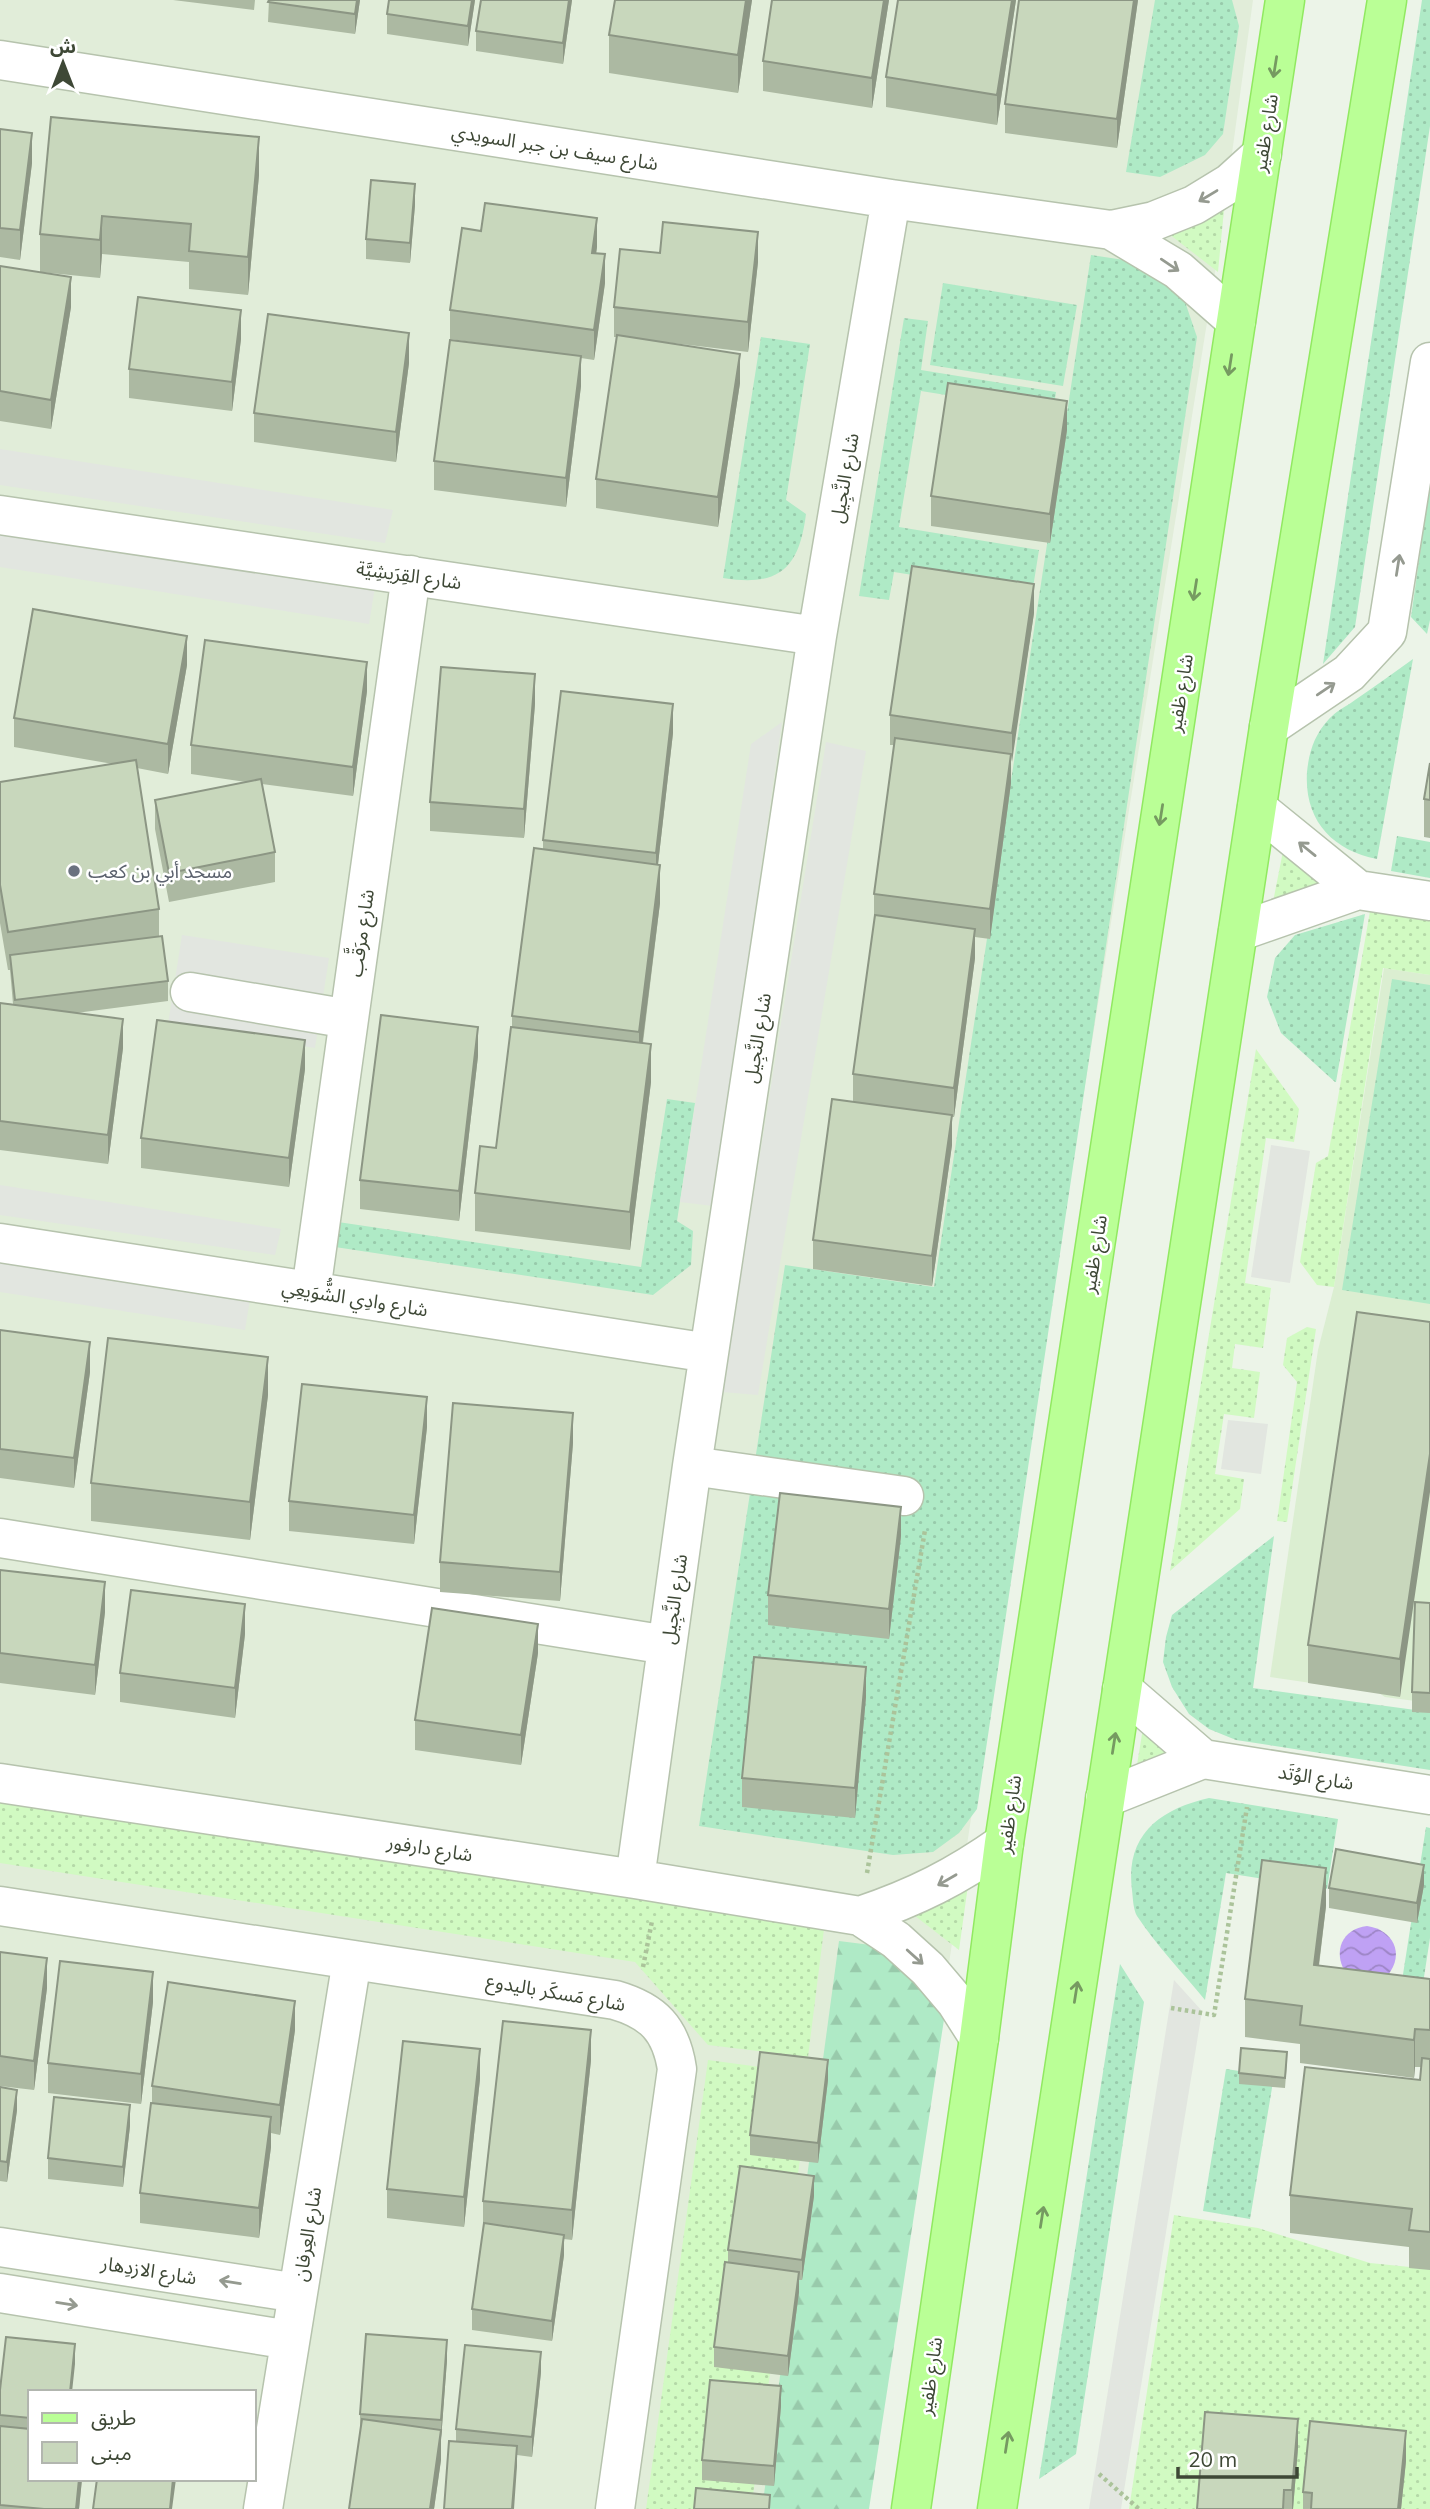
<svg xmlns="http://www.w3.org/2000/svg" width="1430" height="2509" viewBox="0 0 1430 2509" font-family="Mulish,'Noto Sans Arabic',sans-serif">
	<defs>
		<pattern id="grass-dots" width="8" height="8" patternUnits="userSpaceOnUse" patternTransform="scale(1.75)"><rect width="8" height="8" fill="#afeac6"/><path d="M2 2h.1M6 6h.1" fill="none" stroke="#98caab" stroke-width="1.8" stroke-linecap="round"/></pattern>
		<pattern id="forest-firs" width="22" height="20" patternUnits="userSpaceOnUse" patternTransform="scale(1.75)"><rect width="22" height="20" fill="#afeac6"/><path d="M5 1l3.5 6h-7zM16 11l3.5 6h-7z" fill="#98caab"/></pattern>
		<pattern id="sand-dots" width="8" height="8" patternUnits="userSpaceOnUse" patternTransform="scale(1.75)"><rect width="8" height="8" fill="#d1fac2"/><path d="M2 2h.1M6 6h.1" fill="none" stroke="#b4d8a7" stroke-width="1.8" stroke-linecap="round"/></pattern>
		<pattern id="water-waves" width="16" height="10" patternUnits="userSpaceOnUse" patternTransform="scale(1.75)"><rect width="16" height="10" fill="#bfa1f4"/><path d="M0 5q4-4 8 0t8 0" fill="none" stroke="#9d85c6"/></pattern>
	</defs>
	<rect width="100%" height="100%" fill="#ecf4e8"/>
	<path fill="#e1edd9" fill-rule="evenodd" d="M0 0H1253L1220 241 1035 1398 866 2509H0ZM30 2392H254V2479H30Z"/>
	<path fill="#dbeed1" d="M1384 968 1430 975V1703L1385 1697 1379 1693 1270 1677 1318 1350 1334 1287Z"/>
	<path fill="url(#grass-dots)" d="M1155 0H1232L1239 26 1223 134 1205 155 1160 177 1126 172Z
		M1422 0H1430V126L1355 627 1323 664Z
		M1091 255 1131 261 1181 290 1197 337 977 1809 959 1833 933 1852 893 1855 699 1826 785 1265 934 1287Z
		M943 283 1077 305 1063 386 930 365Z
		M904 318 928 321 921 370 1056 392 1053 412 921 391 899 527 1039 550 1032 594 894 572 889 600 859 596Z
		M761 337 810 344 786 500 806 514C799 569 779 587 723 578Z
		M1430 482V620L1427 634 1411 617Z
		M1413 659 1377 859C1332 850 1304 820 1307 772 1309 751 1315 734 1329 719 1336 711 1347 706 1355 700 1375 686 1394 673 1413 659Z
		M1397 836 1430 842V878L1391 871Z
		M1365 914 1336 1082H1335L1281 1033 1267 997 1275 958 1295 935Z
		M1392 979 1430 985V1304L1342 1290Z
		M667 1099 695 1103 677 1221 693 1231 691 1265 653 1295 335 1247 338 1222 641 1267Z
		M1274 1536 1253 1688 1430 1712V1770L1236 1740 1209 1729 1189 1714 1172 1687 1163 1662 1166 1637 1172 1615Z
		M1209 1798 1338 1819 1327 1889 1226 1873 1205 2000C1183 1973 1156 1945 1137 1916 1133 1909 1133 1898 1132 1890 1125 1835 1160 1809 1209 1798Z
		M1426 1827 1430 1828V1938L1420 2003 1399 2000Z
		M1120 1964 1144 2002 1076 2454 1039 2479Z
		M1226 2069 1274 2076 1250 2219 1203 2211Z"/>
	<path fill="url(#forest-firs)" d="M839 1941 887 1947 945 2013 869 2509H762Z"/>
	<path fill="url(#sand-dots)" d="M1226 188 1218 272 1151 220Z
		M1283 851 1330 886 1273 902Z
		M1370 911 1430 921V975L1383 968 1334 1287 1317 1285 1300 1262 1316 1163 1328 1156Z
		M1256 1049 1299 1109 1294 1142 1266 1138 1245 1283 1271 1288 1263 1348 1235 1344 1232 1368 1260 1372 1254 1418 1224 1414 1215 1474 1244 1479 1240 1509 1170 1571Z
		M1307 1327 1316 1329 1287 1522 1277 1521 1297 1382 1283 1365 1287 1338Z
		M1143 1728 1191 1758 1135 1777Z
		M0 1799 824 1929 808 2057 708 2045 635 1962 0 1863Z
		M969 1878 959 1950 901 1905Z
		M708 2060 812 2074 751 2509H646Z
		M1174 2215 1258 2228 1370 2263 1430 2269V2509H1129Z"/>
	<path fill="#e2e6e0" d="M0 449 393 510 385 543 0 485Z
		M0 530 375 587 369 624 0 567Z
		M782 722 713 1206 680 1202 751 744Z
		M826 742 866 751 758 1395 722 1392Z
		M182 935 329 958 315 1048 168 1024Z
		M1271 1145 1310 1151 1290 1283 1251 1277Z
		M0 1185 281 1229 275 1255 0 1215Z
		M0 1261 250 1299 245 1330 0 1292Z
		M1228 1420 1268 1424 1261 1474 1221 1469Z
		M1174 1980 1202 2011 1121 2509H1089Z"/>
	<path fill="url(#water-waves)" d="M1367 1926C1393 1930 1405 1953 1388 1975L1345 1972C1333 1951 1342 1929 1367 1926Z"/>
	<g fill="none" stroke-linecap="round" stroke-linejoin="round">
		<g stroke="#b6c3ad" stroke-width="41">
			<path id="minor" d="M0 60 891 199 1111 230 1154 221 1194 205 1230 183 1262 154
				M1111 230 1178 270 1236 321
				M0 515 817 636
				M1269 727 1349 673 1387 632 1430 362
				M1257 808 1358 890 1430 901
				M1238 932 1358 890
				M190 992 349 1019
				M0 1243 709 1353
				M311 1291 411 575
				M692 1466 904 1496
				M0 1538 667 1645
				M1122 1689 1203 1759
				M0 1783 635 1879 860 1916 896 1940 928 1969 956 2002 979 2038
				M1105 1798 1203 1759 1430 1795
				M635 1879 692 1466 817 636 891 199
				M0 1906 615 2000C653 2011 671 2029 677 2069L615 2509
				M860 1916C916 1897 956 1877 1004 1843
				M0 2247 298 2293
				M0 2293 290 2340
				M263 2509 352 1960"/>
		</g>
		<g stroke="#91e961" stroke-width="41">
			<path id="major" d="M911 2509 979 2038 1004 1843 1285 0
				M997 2509 1269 727 1387 0"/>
		</g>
		<path stroke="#abc39a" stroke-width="4.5" stroke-dasharray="3.5 3.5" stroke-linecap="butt" d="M867 1873 925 1530
			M643 1967 652 1921
			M1171 2008 1214 2015 1247 1807
			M1099 2474 1139 2509"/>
		<use href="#minor" stroke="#fff" stroke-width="38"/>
		<use href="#major" stroke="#baff96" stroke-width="38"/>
	</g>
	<path fill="#acb9a2" d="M173 0H255L254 10Z
		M269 0H360L355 34 268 22Z
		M389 0H475L468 46 387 34V14Z
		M481 0H572L563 64 476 51V31Z
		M615 0H752L738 93 609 73V35Z
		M772 0H889L872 108 763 91V61Z
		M898 0H1016L997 125 886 107V77Z
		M1138 0 1117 148 1005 133V104Z
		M51 117 259 175 248 295 189 289V262L102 254 100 278 40 272V234Z
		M0 129 32 163 20 260 0 257Z
		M415 205 410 263 366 259V239Z
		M597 247 596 253 605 283 594 360 581 358V386L566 507 434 490V461L492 345 450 339V310Z
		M660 253 758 262 748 352 664 342 740 383 718 527 596 508V479L617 337H614V307Z
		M0 266 71 307 51 429 0 421Z
		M241 339 232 411 129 398V369Z
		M409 363 396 462 254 442V413Z
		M1067 430 1050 543 931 526V496Z
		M1034 613 1011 762V783L990 939 975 937V958L954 1117H952V1145L932 1286 813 1269V1240L853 1102V1074L874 924V894L894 745H890V715Z
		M187 665 168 774 137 768 159 909V937L168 981V1001L76 1013 123 1048 108 1164 0 1150V1003L13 1004 10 970H8L0 923V782L113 764 14 747V718Z
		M367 691 353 796 262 784 275 852V882L169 902 155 829V800L246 782 191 774V745Z
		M535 704 524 838 430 831V802Z
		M673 733 658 864 660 903 643 1043 651 1082 630 1250 475 1231V1193L496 1148 512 1027V1016L543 850V840Z
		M1430 763V838L1424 837V799Z
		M478 1056 459 1221 360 1209V1180Z
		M305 1069 289 1187 141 1168V1138Z
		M1430 1322 1400 1697 1308 1683V1645Z
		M0 1330 90 1372 74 1488 0 1478Z
		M268 1395 250 1540 91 1521V1483Z
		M427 1427 414 1544 289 1531V1501Z
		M573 1443 560 1601 440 1592V1562Z
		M901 1536 889 1639 768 1625V1595Z
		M0 1570 105 1612 95 1695 0 1683Z
		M1430 1603V1713L1412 1712V1692Z
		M245 1634 235 1718 120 1702V1673Z
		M538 1653 521 1765 415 1750V1720Z
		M866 1697 855 1818 742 1807V1778Z
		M1424 1885 1417 1923 1329 1908V1888Z
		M1326 1906 1319 1966 1430 1979V2270L1409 2268V2247L1290 2233V2195L1420 2080 1421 2067H1415L1414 2078 1300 2063V2044L1245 2037V1999Z
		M0 1952 47 1988 34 2090 0 2086Z
		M153 2002 141 2104 48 2093V2063Z
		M295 2030 280 2135 271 2133V2147L259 2238 140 2223V2193L152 2103V2086Z
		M591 2060 572 2240 564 2239V2255L552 2341 472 2330V2309L483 2231V2201Z
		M1287 2062 1285 2088 1239 2084V2073Z
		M480 2079 464 2227 387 2218V2189Z
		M828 2080 818 2163 750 2155V2135Z
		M0 2087 17 2110 7 2182 0 2181Z
		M130 2126 123 2187 48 2179V2158Z
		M814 2196 802 2280H799V2292L788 2376 714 2367V2347L728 2263V2250Z
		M447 2360 441 2440V2460L434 2509H349L360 2434V2414Z
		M75 2364 30 2392V2479H82L79 2509H0V2390Z
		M541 2372 532 2457 517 2455V2466L456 2441V2429Z
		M781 2406 774 2486 702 2480V2460Z
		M1298 2448 1293 2509H1197Z
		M1406 2461 1401 2509H1303V2492Z"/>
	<path fill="#8c9684" d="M357 0H360L355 34V14Z
		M472 0H475L468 46V26Z
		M569 0H572L563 64V43Z
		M746 0H752L738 93V55Z
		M884 0H889L872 108V78Z
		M1012 0H1016L997 125V95Z
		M1134 0H1138L1117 148V119Z
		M32 133V163L20 260V230Z
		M259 137V175L248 295V257Z
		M415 184V205L410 263V243Z
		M102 216V254L100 278V240Z
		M597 218V247L592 282V253Z
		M758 232V262L748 352V322Z
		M605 254V283L594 360V330Z
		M71 277V307L51 429V400Z
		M241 310V339L232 411V382Z
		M409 333V363L396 462V432Z
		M740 354V383L718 527V497Z
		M581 356V386L566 507V478Z
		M1067 401V430L1050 543V514Z
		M1034 584V613L1012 762V733Z
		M187 636V665L168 774V744Z
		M367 662V691L353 796V767Z
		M535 674V704L524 838V809Z
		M673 704V733L656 882V853Z
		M1011 754V783L990 939V909Z
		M660 865V903L639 1070V1032Z
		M975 929V958L954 1117V1088Z
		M123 1019V1048L108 1164V1135Z
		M478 1027V1056L459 1221V1191Z
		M305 1040V1069L289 1187V1158Z
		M651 1044V1082L630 1250V1212Z
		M952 1115V1145L932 1286V1256Z
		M90 1342V1372L74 1488V1458Z
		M268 1357V1395L250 1540V1502Z
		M427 1397V1427L414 1544V1515Z
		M573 1413V1443L560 1601V1572Z
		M1430 1454V1492L1400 1697V1659Z
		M901 1507V1536L889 1639V1609Z
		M105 1582V1612L95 1695V1665Z
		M245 1604V1634L235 1718V1688Z
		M538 1624V1653L521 1765V1735Z
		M866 1667V1697L855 1818V1788Z
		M1424 1865V1885L1417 1923V1903Z
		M1326 1868V1906L1314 2003V1965Z
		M47 1958V1988L34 2090V2061Z
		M153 1972V2002L141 2104V2074Z
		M295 2001V2030L280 2135V2105Z
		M1415 2029V2067L1414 2078V2040Z
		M591 2030V2060L572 2240V2210Z
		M480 2049V2079L464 2227V2197Z
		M828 2060V2080L818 2163V2143Z
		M17 2090V2110L7 2182V2162Z
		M130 2105V2126L123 2187V2167Z
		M271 2117V2147L259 2238V2208Z
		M814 2176V2196L802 2280V2260Z
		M564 2235V2255L552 2341V2321Z
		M799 2272V2292L788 2376V2356Z
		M447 2340V2360L441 2440V2460L434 2509H430L441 2430Z
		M75 2344V2364L72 2392H70Z
		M541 2352V2372L532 2457V2437Z
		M781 2386V2406L774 2486V2466Z
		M1298 2419V2448L1293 2509H1292V2490Z
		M1406 2431V2461L1401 2509H1398Z
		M517 2446V2466L514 2509H512Z
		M79 2479H82L79 2509H76Z
		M173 2479H176L172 2509H170Z"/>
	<path fill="#c8d7bc" stroke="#8c9684" stroke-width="2" d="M269 0H357L355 14 268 2Z
		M389 0H472L468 26 387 14Z
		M481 0H569L563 43 476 31Z
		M615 0H746L738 55 609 35Z
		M772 0H884L872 78 763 61Z
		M898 0H1012L997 95 886 77Z
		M1019 0H1134L1117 119 1005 104Z
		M51 117 259 137 248 257 189 251 191 224 102 216 100 240 40 234Z
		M0 129 32 133 20 230 0 228Z
		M371 180 415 184 410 243 366 239Z
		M485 203 597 218 592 253 605 254 594 330 450 310 462 228 481 231Z
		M663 222 758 232 748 322 614 307 620 249 660 253Z
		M0 266 71 277 51 400 0 391Z
		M138 297 241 310 232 382 129 369Z
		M268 314 409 333 396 432 254 413Z
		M617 335 740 354 718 497 596 479Z
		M450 340 581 356 566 478 434 461Z
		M948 383 1067 401 1050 514 931 496Z
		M912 566 1034 584 1012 733 890 715Z
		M33 609 187 636 168 744 14 718Z
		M205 640 367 662 353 767 191 745Z
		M441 667 535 674 524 809 430 802Z
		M561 691 673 704 656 853 543 840Z
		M895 738 1011 754 990 909 874 894Z
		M136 760 159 909 8 932 0 885V782Z
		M1430 763V800L1424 799Z
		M261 779 275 852 169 873 155 800Z
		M534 848 660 865 639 1032 512 1016Z
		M875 915 975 929 954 1088 853 1074Z
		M162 936 168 981 15 1000 10 955Z
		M0 1003 123 1019 108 1135 0 1121Z
		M381 1015 478 1027 459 1191 360 1180Z
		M157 1020 305 1040 289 1158 141 1138Z
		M511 1027 651 1044 630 1212 475 1193 480 1146 496 1148Z
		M832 1099 952 1115 932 1256 813 1240Z
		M1357 1312 1430 1322V1454L1400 1659 1308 1645Z
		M0 1330 90 1342 74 1458 0 1449Z
		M108 1338 268 1357 250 1502 91 1483Z
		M302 1384 427 1397 414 1515 289 1501Z
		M453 1403 573 1413 560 1572 440 1562Z
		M780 1493 901 1507 889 1609 768 1595Z
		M0 1570 105 1582 95 1665 0 1653Z
		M131 1590 245 1604 235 1688 120 1673Z
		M1415 1602 1430 1603V1693L1412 1692Z
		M432 1608 538 1624 521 1735 415 1720Z
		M754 1657 866 1667 855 1788 742 1778Z
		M1336 1849 1424 1865 1417 1903 1329 1888Z
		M1262 1860 1326 1868 1314 1965 1430 1979V2030L1415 2029 1414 2040 1300 2025 1302 2006 1245 1999Z
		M0 1952 47 1958 34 2061 0 2056Z
		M60 1961 153 1972 141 2074 48 2063Z
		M168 1982 295 2001 280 2105 152 2086Z
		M503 2021 591 2030 572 2210 483 2201Z
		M403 2041 480 2049 464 2197 387 2189Z
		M1241 2048 1287 2052 1285 2078 1239 2073Z
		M760 2052 828 2060 818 2143 750 2135Z
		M1422 2058 1430 2059V2232L1409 2230 1412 2209 1290 2195 1305 2067 1420 2080Z
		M0 2087 17 2090 7 2162 0 2161Z
		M54 2097 130 2105 123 2167 48 2158Z
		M151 2103 271 2117 259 2208 140 2193Z
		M740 2166 814 2176 802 2260 728 2250Z
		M484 2223 564 2235 552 2321 472 2309Z
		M725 2262 799 2272 788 2356 714 2347Z
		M366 2334 447 2340 441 2420 360 2414Z
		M6 2337 75 2344 70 2392H30V2418L0 2415V2390Z
		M465 2345 541 2352 532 2437 456 2429Z
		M710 2380 781 2386 774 2466 702 2460Z
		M1205 2412 1298 2419 1292 2490H1284L1283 2509H1197Z
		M362 2419 441 2430 430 2509H349Z
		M1310 2421 1406 2431 1398 2509H1311L1312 2493 1303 2492Z
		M0 2426 30 2429V2479H79L76 2509H44L0 2505Z
		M449 2441 517 2446 512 2509H444Z
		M97 2479H173L170 2509H93Z
		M696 2488 770 2495 769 2509H694Z"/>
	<defs><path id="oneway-shaft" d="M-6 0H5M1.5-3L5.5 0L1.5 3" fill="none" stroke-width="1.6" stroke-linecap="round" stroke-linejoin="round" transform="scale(1.75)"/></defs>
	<g stroke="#769a61">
		<use href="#oneway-shaft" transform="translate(1275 67) rotate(99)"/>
		<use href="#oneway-shaft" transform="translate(1230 365) rotate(99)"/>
		<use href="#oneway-shaft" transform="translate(1195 590) rotate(99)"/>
		<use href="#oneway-shaft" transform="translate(1161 815) rotate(99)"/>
		<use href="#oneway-shaft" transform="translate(1114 1743) rotate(-81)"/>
		<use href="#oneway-shaft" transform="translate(1076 1992) rotate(-81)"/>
		<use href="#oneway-shaft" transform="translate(1042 2217) rotate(-81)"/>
		<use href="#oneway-shaft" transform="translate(1007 2442) rotate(-81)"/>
	</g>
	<g stroke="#959a90">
		<use href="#oneway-shaft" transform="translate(1208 196) rotate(149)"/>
		<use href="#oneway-shaft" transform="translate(1170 265) rotate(34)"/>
		<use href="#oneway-shaft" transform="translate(1398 565) rotate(-81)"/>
		<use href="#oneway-shaft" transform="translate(1326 689) rotate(-34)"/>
		<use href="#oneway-shaft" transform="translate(1307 849) rotate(-141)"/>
		<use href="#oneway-shaft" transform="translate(947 1880) rotate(150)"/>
		<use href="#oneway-shaft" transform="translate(915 1957) rotate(42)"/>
		<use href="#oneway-shaft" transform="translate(230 2282) rotate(-171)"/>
		<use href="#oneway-shaft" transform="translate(67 2304) rotate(9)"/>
	</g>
	<circle fill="#6b7280" stroke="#fff" stroke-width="2.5" cx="74" cy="871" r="7"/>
	<g text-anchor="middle" stroke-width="5" stroke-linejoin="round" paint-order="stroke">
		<g font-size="19" fill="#3e4836" stroke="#fff">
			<text transform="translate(1265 133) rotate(-81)" y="7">شارع ظفير</text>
			<text transform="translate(555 147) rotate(9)" y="7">شارع سيف بن جبر السويدي</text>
			<text transform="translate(844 478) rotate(-80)" y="7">شارع النَّجِيل</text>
			<text transform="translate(409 575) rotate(8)" y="7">شارع القِرَيشِيَّة</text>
			<text transform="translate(1180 693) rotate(-81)" y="7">شارع ظفير</text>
			<text transform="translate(361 933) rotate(-82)" y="7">شارع مرَقَّب</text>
			<text transform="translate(757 1038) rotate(-81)" y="7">شارع النَّجِيل</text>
			<text transform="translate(1094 1254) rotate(-81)" y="7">شارع ظفير</text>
			<text transform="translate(355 1298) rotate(9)" y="7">شارع وادِي الشُّوَيعِي</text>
			<text transform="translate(674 1599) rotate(-82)" y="7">شارع النَّجِيل</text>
			<text transform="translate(1316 1777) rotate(9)" y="7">شارع الوُتَد</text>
			<text transform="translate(1009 1814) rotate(-82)" y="7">شارع ظفير</text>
			<text transform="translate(430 1848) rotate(9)" y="7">شارع دارفور</text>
			<text transform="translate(556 1992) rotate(10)" y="7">شارع مَسكَر باليدوع</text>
			<text transform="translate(307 2234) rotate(-81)" y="7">شارع العِرفان</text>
			<text transform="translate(149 2270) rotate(9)" y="7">شارع الازدِهار</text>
			<text transform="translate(930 2376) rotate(-82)" y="7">شارع ظفير</text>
		</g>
		<g font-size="19" fill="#5b616d" stroke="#fff" text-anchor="start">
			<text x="88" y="878">مسجد أبي بن كعب</text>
		</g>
	</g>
	<rect x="28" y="2390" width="228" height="91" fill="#ffffff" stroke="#b2b6af" stroke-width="2"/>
	<rect x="42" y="2413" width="35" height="10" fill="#baff96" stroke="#b2b6af" stroke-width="2"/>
	<text x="91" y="2425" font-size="21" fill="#3e4836">طريق</text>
	<rect x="42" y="2442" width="35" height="21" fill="#c8d7bc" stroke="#b2b6af" stroke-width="2"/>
	<text x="91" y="2460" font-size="21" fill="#3e4836">مبنى</text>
	<g transform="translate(63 63)" stroke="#ffffff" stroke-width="5" paint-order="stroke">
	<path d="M0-5L12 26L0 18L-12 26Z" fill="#3e4836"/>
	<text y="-10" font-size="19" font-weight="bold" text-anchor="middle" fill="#3e4836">ش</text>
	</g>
	<path d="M1178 2467v10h119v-10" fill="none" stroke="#3e4836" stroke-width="3.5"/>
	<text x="1188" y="2467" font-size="21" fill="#3e4836" stroke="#ffffff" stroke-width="5" paint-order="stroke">20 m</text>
</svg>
